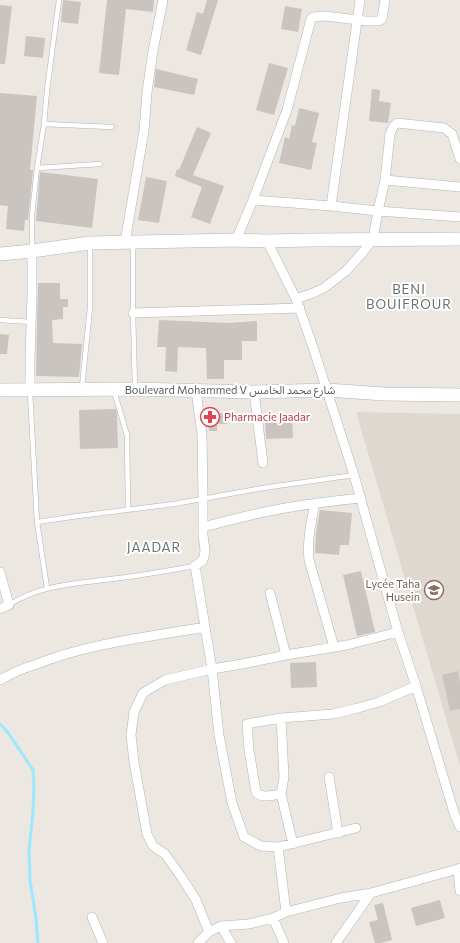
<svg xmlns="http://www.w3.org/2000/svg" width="460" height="943" viewBox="0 0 460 943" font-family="Commissioner,'Noto Sans Arabic',sans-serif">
	<rect width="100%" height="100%" fill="#ece7e0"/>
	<path fill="#ded8d1" d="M356 412 460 414V766Z"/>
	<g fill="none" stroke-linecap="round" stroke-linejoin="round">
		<path stroke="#9de7ff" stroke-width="3" d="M0 724 9 734 33 770 34 787 33 812 29 851 30 880 36 919 38 943"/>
	</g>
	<path fill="#c9c4bf" d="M63 0 81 2 78 24 61 22Z
		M107 0H154L153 12 126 9 119 75 99 73Z
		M207 0H218L201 55 186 50 197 12 203 14Z
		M0 5 12 6 5 64H0Z
		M285 6 302 9 298 32 281 29Z
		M26 36 45 38 43 58 24 56Z
		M269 63 288 68 274 115 256 110Z
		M156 69 198 79 194 95 154 87Z
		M372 89 380 90 379 101 391 103 388 123 369 121Z
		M0 93 37 96 30 170H33L28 220H25L24 231 6 229 8 206 0 205Z
		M299 108 319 113 312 142 317 143 311 170 279 163 285 137 289 139 292 125 295 126Z
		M197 127 211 133 193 175 224 186 210 224 191 217 202 187 175 176 177 169 179 170Z
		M40 172 98 179 92 228 36 221Z
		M146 177 167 181 159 223 138 220Z
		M38 283H60V299H68V307H63V319L52 320 53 343 82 344 79 377 36 376Z
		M159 320 228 323 257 321V341H242V360H224V379H207L206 348 178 347 177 372 165 371 166 347H157Z
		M0 334 9 335 7 354H0Z
		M116 409 117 414 118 448 80 449 79 410Z
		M227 413V424H217V431H209L208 414Z
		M265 418H292L293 438 266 439Z
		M320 510 352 513 349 545H340L339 555 315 553 316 532Z
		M361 571 375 632 357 636 343 575Z
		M316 662 317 687 291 688 290 663Z
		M458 671 460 682V709L450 711 442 675Z
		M440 900 445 918 416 926 411 908Z
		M383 903 392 940 380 943H375L369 922 378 920 374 905Z"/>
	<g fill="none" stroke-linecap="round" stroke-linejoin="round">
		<g stroke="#b1b5b8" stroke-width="5.5">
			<path id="lane" d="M44 124 112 127
				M37 168 100 164
				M133 243V313L135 387
				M32 251V216L37 168 44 124 47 90 59 0
				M0 320 32 322
				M82 387 90 308V245
				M114 391 127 435 128 510
				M30 392 37 522 47 588
				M37 522 78 516 174 504 263 488 354 475
				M9 605C40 584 83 583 119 578 144 575 170 570 195 566"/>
		</g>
		<g stroke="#b1b5b8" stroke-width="10">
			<path id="street" d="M460 159 452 134 444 128 397 123C392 126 392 130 390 134L385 180 378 211 460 217
				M385 180 460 187
				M253 200 331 206
				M236 240 253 200 287 110 311 19 313 17 325 16 366 21H379L382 19 385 0
				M267 241 296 299 313 347 354 475 398 632 416 686 455 816 460 827
				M125 242 144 131 147 92 153 51 163 0
				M296 299 313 293 324 288 346 271 363 252 373 239 378 211 331 206 360 0
				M133 313 300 308
				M30 390V358L32 296V251
				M196 391 202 434 203 498V535L205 550 204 557 202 561 195 566 212 669 219 735 232 803 244 837 261 846 278 847 356 828
				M254 392 263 463
				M315 503C311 524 307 539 309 560L334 647
				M203 527C227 521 251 514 275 510 304 504 332 501 361 498
				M0 572 9 605 0 609
				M270 593 286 655
				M0 680C12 673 24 668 37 664 90 643 149 637 205 627
				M281 718 284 777 281 794 293 844
				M329 777 338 833
				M281 794C273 795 262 799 256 792L249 750 247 724 281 718 333 714 358 708 379 702 416 686
				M278 847 286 912
				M458 869 460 891
				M92 917 103 943
				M273 918 284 943
				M221 926 231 943
				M209 932 196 900 182 878 165 854 153 846 147 834 134 762 131 735 134 712 143 693 165 680 212 669 242 664 286 655 347 645 398 632
				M198 943 209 932 221 926 249 924 273 918 286 912 341 898 371 893 458 869 460 868
				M336 943 371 893"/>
		</g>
		<g stroke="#b0b5b8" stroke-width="14">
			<path id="secondary" d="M0 254 32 251 90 243 236 240 267 241 312 240 460 239
				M0 390 135 389 254 392 327 390 384 394 460 395"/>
		</g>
		<use href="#lane" stroke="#fff" stroke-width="4.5"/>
		<use href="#street" stroke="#fff" stroke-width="9"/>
		<use href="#secondary" stroke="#fff" stroke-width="13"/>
	</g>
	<defs>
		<g id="pharmacy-ring" transform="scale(1)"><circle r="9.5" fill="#fff" stroke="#e0444e" stroke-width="1.5"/><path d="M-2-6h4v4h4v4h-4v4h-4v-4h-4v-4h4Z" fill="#e0444e"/></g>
		<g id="school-ring" transform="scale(1)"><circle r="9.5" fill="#fff" stroke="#8d6e63" stroke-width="1.5"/><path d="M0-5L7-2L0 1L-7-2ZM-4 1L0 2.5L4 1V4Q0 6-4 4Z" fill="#8d6e63"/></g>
	</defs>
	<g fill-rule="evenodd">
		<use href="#pharmacy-ring" x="210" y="417"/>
		<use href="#school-ring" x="434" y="590"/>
	</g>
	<g text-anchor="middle" stroke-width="4" stroke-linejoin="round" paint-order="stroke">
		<g font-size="11" fill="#595e61" stroke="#fff">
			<text x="230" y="394">Boulevard Mohammed V شارع محمد الخامس</text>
		</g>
		<g font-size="11" fill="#be3a42" stroke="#fff" text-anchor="start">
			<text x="224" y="421">Pharmacie Jaadar</text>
		</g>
		<g font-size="11" fill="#785e54" stroke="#fff" text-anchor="end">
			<text x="420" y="588">Lycée Taha<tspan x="420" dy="13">Husein</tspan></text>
		</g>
		<g font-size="13" letter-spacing="1" fill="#6a7073" stroke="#fff">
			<text x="409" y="294">BENI<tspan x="409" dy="15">BOUIFROUR</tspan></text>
			<text x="154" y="552">JAADAR</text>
		</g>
	</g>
</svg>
